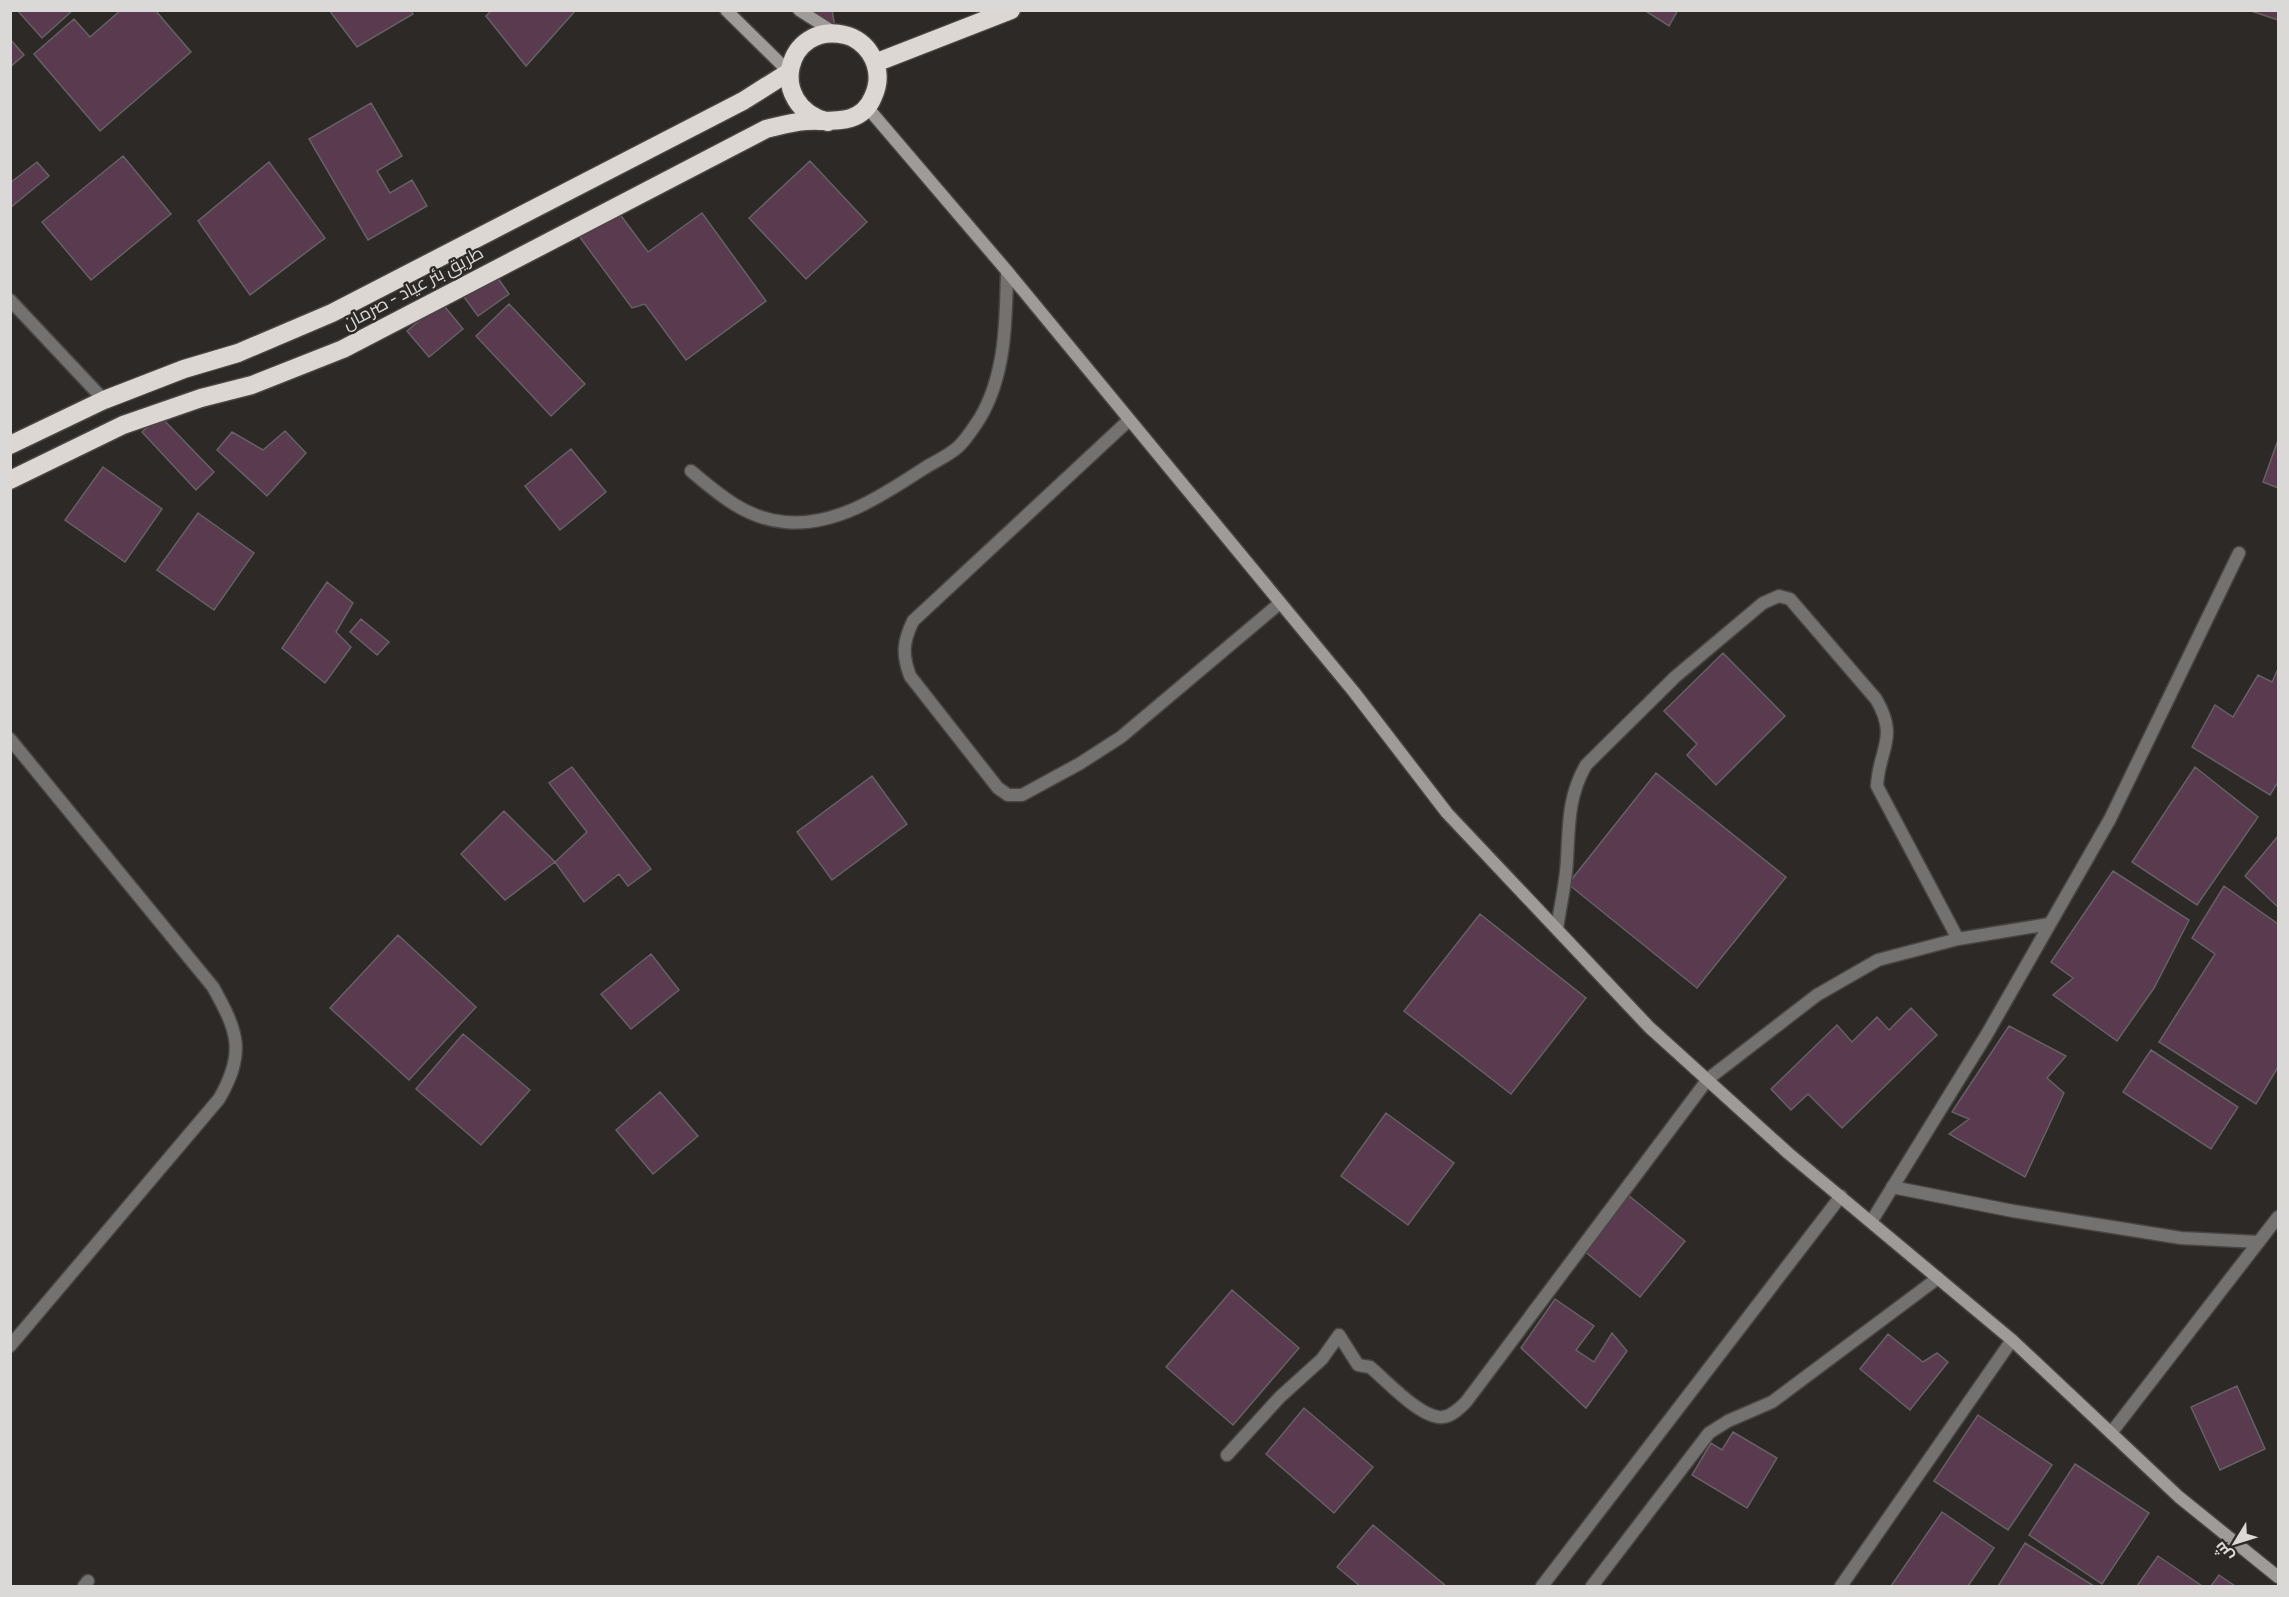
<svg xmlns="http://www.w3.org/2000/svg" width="2289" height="1597" viewBox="0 0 2289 1597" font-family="Commissioner,Cairo,sans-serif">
	<rect width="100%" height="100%" fill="#2c2926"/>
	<path fill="#593a4f" stroke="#656164" stroke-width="1.5" d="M17 10H73L42 38Z
		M121 10H155L191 52 100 131 34 54 74 19 90 37Z
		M329 10H411L413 14 357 47Z
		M492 10H576L526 66 486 16Z
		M799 10H832L836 33Z
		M1644 10H1678L1669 26Z
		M2248 10H2278V20Z
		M10 39 24 55 10 67Z
		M371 103 402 156 377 171 390 193 412 180 427 206 368 240 309 139Z
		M123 156 171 214 91 280 42 222Z
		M810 161 867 222 806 279 749 218Z
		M37 162 49 176 10 208V183Z
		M269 162 325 238 250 295 198 221Z
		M616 209 648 252 702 213 766 301 686 360 645 304 632 308 579 236Z
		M492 270 509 294 478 316 461 293Z
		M441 302 463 329 429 357 407 331Z
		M509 304 585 384 551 416 476 336Z
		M160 416 214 472 196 490 142 432Z
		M285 431 306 453 267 496 217 450 232 432 263 450Z
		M2278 440V488L2263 482Z
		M571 449 606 492 560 530 525 486Z
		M103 467 162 509 125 562 65 520Z
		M198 513 254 553 214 610 157 570Z
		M327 582 353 603 336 632 351 647 325 683 282 648Z
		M361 619 389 642 377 655 350 632Z
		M1723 653 1785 716 1716 785 1687 755 1697 744 1664 711Z
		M2278 669V782L2270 795 2192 747 2215 705 2233 717 2258 675 2272 682Z
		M572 767 651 869 628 886 619 874 584 902 555 862 587 832 549 783Z
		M2195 767 2258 817 2197 905 2132 862Z
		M1656 773 1786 877 1697 988 1568 884Z
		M872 776 907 824 832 880 797 832Z
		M504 811 555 862 505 900 461 854Z
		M2278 836V907L2245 876Z
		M2113 871 2189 920 2154 988 2117 1041 2053 995 2073 978 2051 962Z
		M2224 886 2278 924V1067L2256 1104 2159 1042 2215 954 2192 938Z
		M1480 914 1586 998 1511 1094 1404 1011Z
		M398 935 476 1007 409 1080 330 1008Z
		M651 954 679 990 631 1029 601 994Z
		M1911 1008 1937 1035 1842 1128 1808 1094 1791 1110 1771 1089 1837 1025 1852 1042 1877 1017 1889 1030Z
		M2009 1026 2066 1056 2047 1078 2064 1093 2025 1177 1949 1134 1969 1119 1952 1112Z
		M463 1034 530 1090 481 1145 416 1089Z
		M2151 1050 2238 1107 2211 1149 2123 1092Z
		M660 1092 698 1136 653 1174 616 1130Z
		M1386 1113 1454 1163 1408 1225 1341 1176Z
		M1628 1195 1685 1241 1640 1297 1583 1250Z
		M1232 1290 1299 1348 1233 1425 1166 1367Z
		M1555 1299 1594 1326 1576 1350 1594 1362 1612 1333 1627 1351 1586 1408 1521 1348Z
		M1888 1334 1923 1362 1937 1353 1948 1362 1910 1410 1860 1369Z
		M2237 1386 2265 1449 2220 1470 2191 1407Z
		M1304 1408 1373 1467 1334 1513 1266 1454Z
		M1978 1415 2052 1465 2008 1530 1934 1481Z
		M1733 1432 1777 1458 1747 1508 1692 1475 1711 1443 1722 1450Z
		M2075 1464 2149 1513 2102 1584 2029 1535Z
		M1942 1512 1994 1548 1968 1586H1891Z
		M1373 1525 1446 1586H1360L1337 1567Z
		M2025 1543 2094 1586H1998Z
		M2158 1556 2202 1586H2137Z
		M2219 1575 2235 1586H2211Z"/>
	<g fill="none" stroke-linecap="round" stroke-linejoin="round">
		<g stroke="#484542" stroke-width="15">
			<path id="street" d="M10 300 104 400
				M1128 421 913 621C903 642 902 654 910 676L998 788 1008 795H1022L1079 764 1121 737 1280 603
				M691 471C718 494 747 519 785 522 836 527 883 495 923 469 934 462 948 456 958 447 966 440 974 427 980 418 1006 374 1006 320 1007 271
				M10 739 213 987C238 1032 246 1052 219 1099L10 1346
				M1557 929C1560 906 1566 883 1567 860 1569 825 1568 796 1586 765L1675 677 1763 603 1779 596 1790 599 1876 699C1899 738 1879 748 1877 786L1958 939
				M1892 1187 2013 1211 2181 1238 2259 1242
				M1871 1222 1987 1034 2110 819 2239 553
				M2111 1433 2278 1217
				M1227 1455 1280 1397 1322 1359 1339 1335 1358 1365 1370 1367C1386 1380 1422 1420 1443 1417 1452 1416 1460 1408 1466 1402L1708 1079 1817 995 1878 960 1958 939 2049 924
				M84 1586 88 1581
				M1542 1586 1841 1196
				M1592 1586 1709 1433 1728 1421 1772 1402 1938 1278
				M1841 1586 2012 1340"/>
		</g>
		<g stroke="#484542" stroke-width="15">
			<path id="secondary" d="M726 10 789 72
				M799 10 835 33
				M867 107 1007 271 1354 692 1447 813 1649 1027 1788 1153 2012 1340 2179 1497 2278 1577"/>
		</g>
		<g stroke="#484542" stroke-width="21">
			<path id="highway" d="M875 63 1011 10
				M10 445 104 400 184 369 238 353 332 313 743 101 789 72
				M10 480 123 425 201 398 252 385 343 349 766 129C779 126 792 122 806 121 832 120 861 126 873 97 880 82 879 67 870 53 865 45 855 37 845 35 786 21 765 105 828 122"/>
		</g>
		<use href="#street" stroke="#747270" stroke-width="12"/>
		<use href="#secondary" stroke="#9e9b98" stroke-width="12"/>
		<use href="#highway" stroke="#dcd7d3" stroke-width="18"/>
	</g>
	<g text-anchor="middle" stroke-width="4.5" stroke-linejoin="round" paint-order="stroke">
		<g font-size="18" fill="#dbd9d7" stroke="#2c2926">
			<text transform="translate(413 288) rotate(-28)" y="6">طريق بئر عياد - صرمان</text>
		</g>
	</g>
	<rect width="2289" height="1597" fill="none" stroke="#dbd9d7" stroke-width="24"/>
	<g transform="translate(2235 1543) rotate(232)" stroke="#2c2926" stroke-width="4.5" paint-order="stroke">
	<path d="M0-4.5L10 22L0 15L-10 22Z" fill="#dbd9d7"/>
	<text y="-9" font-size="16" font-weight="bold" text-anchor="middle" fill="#dbd9d7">ش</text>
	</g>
</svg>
